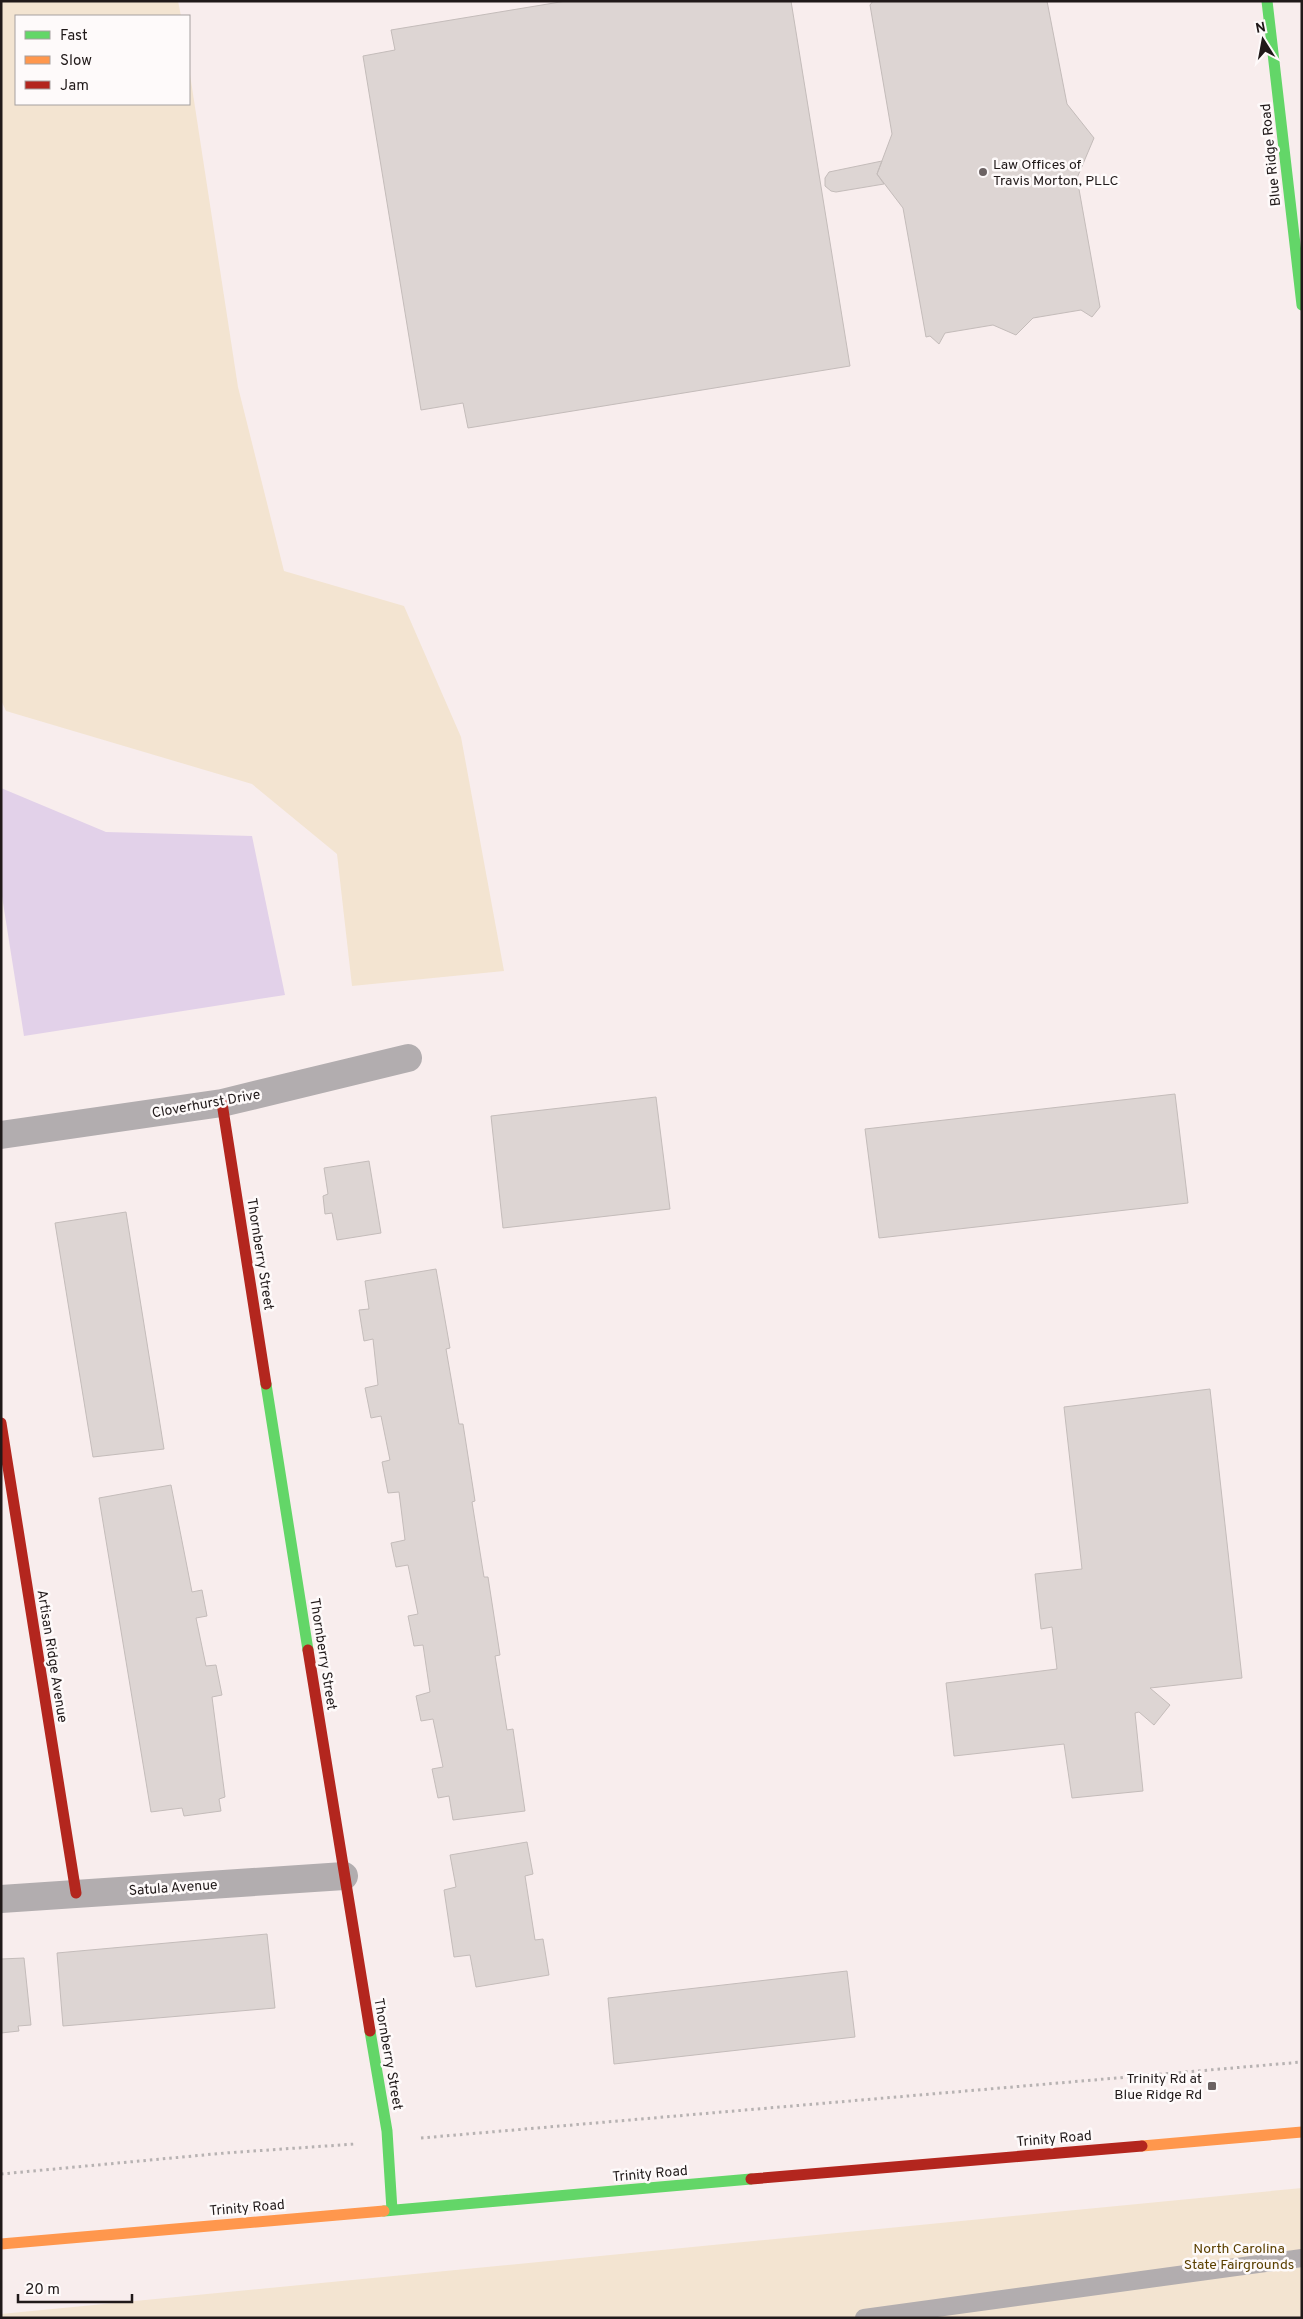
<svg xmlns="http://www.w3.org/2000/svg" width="1303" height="2319" viewBox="0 0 1303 2319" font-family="Overpass,sans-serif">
	<rect width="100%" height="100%" fill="#f8eded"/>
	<path fill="#f3e4d1" d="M1 1H178L181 16H16V104H189V68L238 387 284 571 404 606 461 737 504 971 352 986 337 854 252 784 6 711 1 700Z
		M1302 2188V2318H1V2314Z"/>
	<path fill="#e2d1e9" d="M1 788 106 832 252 836 285 995 24 1036 1 890Z"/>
	<path fill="#ddd5d3" stroke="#c4bcba" d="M566 1H791L850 366 468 428 463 403 421 410 363 56 395 50 391 30Z
		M873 1H1047L1067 104 1094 138 1077 178 1100 307 1092 317 1081 310 1033 318 1016 335 993 325 945 333 939 344 930 336 926 337 903 208 877 174 892 134 870 5Z
		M882 161 877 174 884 184 836 192 831 191 825 186V178L829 172Z
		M1175 1094 1188 1203 879 1238 865 1129Z
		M656 1097 670 1209 503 1228 491 1116Z
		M369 1161 381 1233 337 1240 332 1213 325 1214 323 1196 328 1194 324 1168Z
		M126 1212 164 1449 93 1457 55 1223Z
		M436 1269 450 1348 446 1349 459 1424H463L475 1501 472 1502 484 1577H488L500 1655 495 1656 507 1730 513 1729 525 1811 453 1820 449 1796 438 1798 432 1769 443 1767 433 1719 421 1721 416 1696 430 1692 423 1645 414 1646 408 1616 418 1614 408 1565 396 1567 391 1543 405 1540 399 1492 388 1493 382 1462 390 1460 381 1416 371 1418 365 1388 378 1385 373 1339 364 1341 359 1310 369 1309 365 1281Z
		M1210 1389 1242 1678 1150 1688 1170 1705 1154 1725 1139 1712 1135 1713 1143 1791 1072 1798 1064 1744 954 1756 946 1683 1057 1669 1052 1627 1041 1629 1035 1574 1082 1569 1064 1407Z
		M171 1485 192 1592 202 1590 207 1616 196 1618 206 1666 216 1665 222 1695 212 1697 225 1797 219 1799 221 1811 184 1816 182 1808 151 1812 99 1498Z
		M527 1842 533 1874 525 1876 535 1940 543 1939 549 1975 476 1987 470 1955 454 1957 444 1890 456 1887 450 1855Z
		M267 1934 275 2008 63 2026 57 1953Z
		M24 1958 31 2025 18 2026 19 2031 1 2033V1959Z
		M847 1971 855 2037 614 2064 608 1998Z"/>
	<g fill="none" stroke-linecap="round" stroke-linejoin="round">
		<path stroke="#b7b2b2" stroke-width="3" stroke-dasharray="2.5 4" stroke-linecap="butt" d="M421 2138 1302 2062
			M1 2174 225 2153 355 2144"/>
		<path stroke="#b2adaf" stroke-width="18" d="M864 2318 1302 2258"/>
		<path stroke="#b2adaf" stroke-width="28" d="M1 1135 222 1103 408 1058
			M1 1899 344 1876"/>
		<path stroke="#63d668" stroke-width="11" d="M1267 1 1302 305
			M266 1384 308 1650
			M370 2031 387 2131 392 2210
			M384 2211 751 2179"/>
		<path stroke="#ff974d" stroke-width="11" d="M1142 2146 1302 2132
			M1 2244 384 2211"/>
		<path stroke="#b3261e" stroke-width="11" d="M222 1103 266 1384
			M1 1423 76 1893
			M308 1650 370 2031
			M751 2179 1142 2146"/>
	</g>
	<g fill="#6c6363" stroke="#fefafa" stroke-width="2">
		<circle cx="983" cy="172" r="5"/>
		<rect x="1207" y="2081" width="10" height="10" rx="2.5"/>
	</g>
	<g text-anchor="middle" stroke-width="5" stroke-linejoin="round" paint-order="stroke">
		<g font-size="14" fill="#201919" stroke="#fefafa">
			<text transform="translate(1270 155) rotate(-96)" y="5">Blue Ridge Road</text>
			<text transform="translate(206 1103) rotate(-10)" y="5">Cloverhurst Drive</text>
			<text transform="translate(261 1254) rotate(81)" y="5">Thornberry Street</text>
			<text transform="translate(324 1654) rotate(81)" y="5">Thornberry Street</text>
			<text transform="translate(53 1656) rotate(81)" y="5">Artisan Ridge Avenue</text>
			<text transform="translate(173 1887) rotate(-4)" y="5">Satula Avenue</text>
			<text transform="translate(389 2054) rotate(80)" y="5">Thornberry Street</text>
			<text transform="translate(1054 2138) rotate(-5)" y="5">Trinity Road</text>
			<text transform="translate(650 2173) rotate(-5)" y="5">Trinity Road</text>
			<text transform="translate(247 2207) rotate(-5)" y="5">Trinity Road</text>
		</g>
		<g font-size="14" fill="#201919" stroke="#fefafa" text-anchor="start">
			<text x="993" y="169">Law Offices of<tspan x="993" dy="16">Travis Morton, PLLC</tspan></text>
			<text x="1202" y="2083" text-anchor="end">Trinity Rd at<tspan x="1202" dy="16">Blue Ridge Rd</tspan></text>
		</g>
		<g font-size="14" fill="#5b4000" stroke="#fefafa">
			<text x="1239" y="2253">North Carolina<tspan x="1239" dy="16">State Fairgrounds</tspan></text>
		</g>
	</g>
	<rect width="1303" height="2319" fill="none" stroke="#201919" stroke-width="5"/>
	<rect x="15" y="15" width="175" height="90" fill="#fefafa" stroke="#a5a0a0"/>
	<rect x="25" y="31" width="25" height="8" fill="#63d668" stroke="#a5a0a0"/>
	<text x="60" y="40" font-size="15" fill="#201919">Fast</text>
	<rect x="25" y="56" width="25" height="8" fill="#ff974d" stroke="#a5a0a0"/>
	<text x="60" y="65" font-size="15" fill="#201919">Slow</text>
	<rect x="25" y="81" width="25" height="8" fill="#b3261e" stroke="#a5a0a0"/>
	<text x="60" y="90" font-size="15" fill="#201919">Jam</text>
	<g transform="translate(1263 40) rotate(349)" stroke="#fefafa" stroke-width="4" paint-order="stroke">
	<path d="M0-4L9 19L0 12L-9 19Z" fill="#201919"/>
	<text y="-8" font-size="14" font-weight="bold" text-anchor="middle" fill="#201919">N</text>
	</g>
	<path d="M18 2294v8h114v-8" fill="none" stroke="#201919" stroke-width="2.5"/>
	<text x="25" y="2294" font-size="15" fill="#201919" stroke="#fefafa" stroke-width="4" paint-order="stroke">20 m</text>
</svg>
